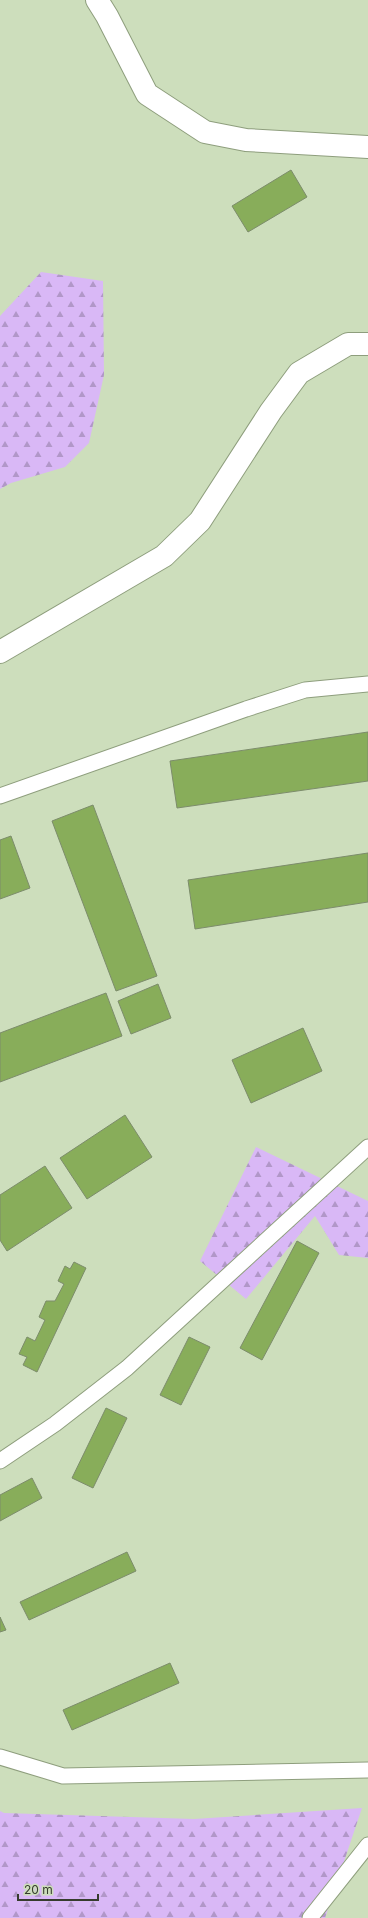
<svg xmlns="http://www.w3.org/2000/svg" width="368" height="1918" viewBox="0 0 368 1918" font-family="Inter,sans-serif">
	<defs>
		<pattern id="forest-firs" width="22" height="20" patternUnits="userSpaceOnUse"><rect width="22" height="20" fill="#d9b8f6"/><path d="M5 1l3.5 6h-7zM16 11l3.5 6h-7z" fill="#b197c8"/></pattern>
	</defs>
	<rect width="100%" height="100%" fill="#cddebc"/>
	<path fill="url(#forest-firs)" d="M41 272 103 281 104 375 89 443 65 467 11 483 0 489V316Z
		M256 1147 368 1201V1258L339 1255 315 1216 246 1299 200 1261Z
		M362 1808 325 1918H0V1811L4 1813 194 1819Z"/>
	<path fill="#88ad5a" stroke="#7c8c6b" d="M291 170 307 197 248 232 232 206Z
		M368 732V781L177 808 170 761Z
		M93 805 157 976 116 991 52 821Z
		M11 836 30 888 0 899V840Z
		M368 853V902L195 929 188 880Z
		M158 984 171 1018 131 1034 118 1001Z
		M106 993 122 1036 0 1082V1033Z
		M303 1028 322 1071 251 1103 232 1060Z
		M125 1115 152 1157 87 1199 60 1158Z
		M45 1166 72 1208 7 1251 0 1240V1195Z
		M297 1241 319 1253 262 1360 240 1348Z
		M74 1262 86 1268 37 1372 23 1365 27 1357 19 1354 27 1337 35 1341 45 1320 39 1317 46 1301H55L64 1284 58 1281 65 1266 70 1269Z
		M189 1337 210 1347 181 1405 160 1395Z
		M106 1408 127 1418 93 1488 72 1478Z
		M32 1478 42 1498 0 1521V1495Z
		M127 1552 136 1571 29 1620 20 1602Z
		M0 1617 6 1630 0 1632Z
		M170 1663 179 1683 72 1730 63 1710Z"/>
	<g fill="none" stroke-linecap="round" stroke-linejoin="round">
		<g stroke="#8e9e7d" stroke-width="17">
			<path id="lane" d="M0 796 246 709 305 690 368 684
				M0 1461 55 1424 127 1368 368 1147
				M0 1757 63 1776 368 1770
				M310 1918 368 1845"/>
		</g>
		<g stroke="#8e9e7d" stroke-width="24">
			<path id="street" d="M97 0 107 16 147 94 205 132 246 140 368 147
				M0 652 164 556 200 521 271 411 299 373 348 344H368"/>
		</g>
		<use href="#lane" stroke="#fff" stroke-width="15"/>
		<use href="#street" stroke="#fff" stroke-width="22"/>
	</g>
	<path d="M18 1894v6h80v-6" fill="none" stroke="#363c2e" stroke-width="2"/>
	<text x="24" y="1894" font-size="12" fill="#363c2e" stroke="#cddebc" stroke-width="3" paint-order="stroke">20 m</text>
</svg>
